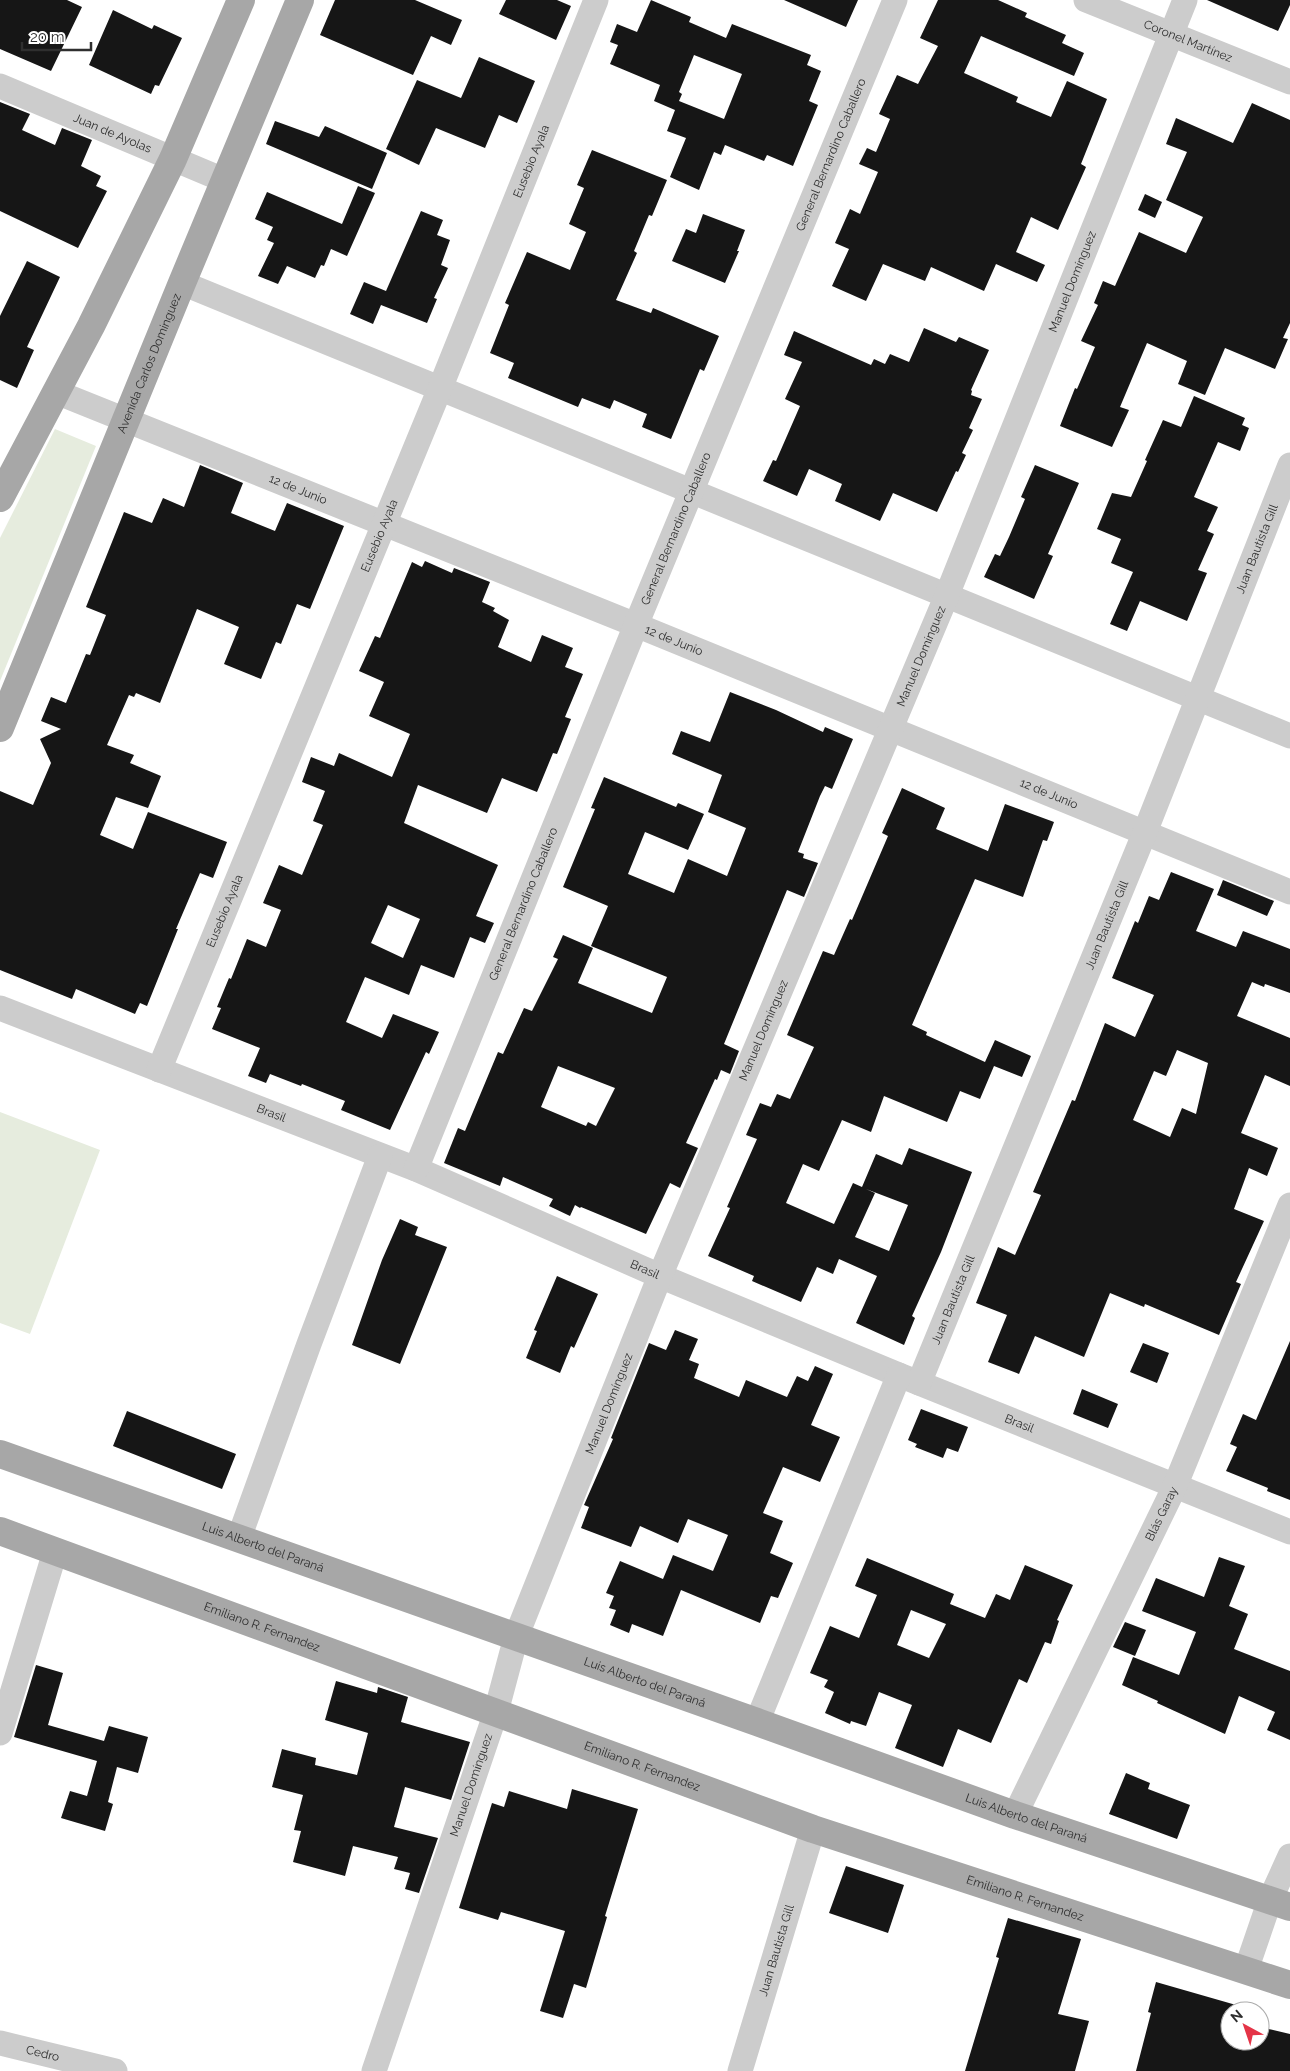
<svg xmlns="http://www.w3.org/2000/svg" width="1290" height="2071" viewBox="0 0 1290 2071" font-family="Raleway,sans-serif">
	<rect width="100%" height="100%" fill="#fff"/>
	<path fill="#e6ecde" d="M55 429 96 446 0 681V538Z
		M0 1112 100 1150 30 1334 0 1323Z"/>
	<path fill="#161616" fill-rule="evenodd" d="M0 0H67L82 7 51 71 0 49Z
		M335 0H415L462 20 451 45 431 36 413 75 320 35Z
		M506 0H557L571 6 556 40 499 14Z
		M651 0 691 17 689 22 726 38 732 24 811 55 807 65 821 71 809 101 818 105 793 166 767 155 764 161 725 145 721 155 714 152 699 190 670 177 686 138 667 131 675 110 654 101 660 85 610 64 618 45 610 42 617 24 637 32ZM694 55 742 74 724 119 679 101 682 94 679 92Z
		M784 0H858L846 27Z
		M938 0H998L1027 13 1025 17 1066 35 1062 43 1084 53 1074 76 981 36 964 73 1018 97 1016 102 1051 117 1067 81 1107 99 1081 164 1086 167 1058 230 1031 217 1016 252 1045 265 1037 282 996 264 984 291 931 267 925 281 883 264 866 301 832 286 849 249 835 243 850 209 860 214 878 172 859 164 867 148 876 152 890 119 879 114 897 75 918 84 938 46 920 38Z
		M1207 0H1290V5L1278 31Z
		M113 10 152 29 154 25 182 38 159 86 155 85 151 94 89 65Z
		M479 57 535 81 517 123 499 115 485 148 436 128 419 165 386 149 417 80 461 98Z
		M0 102 30 114 22 130 55 145 62 128 92 140 81 166 101 176 96 186 107 191 78 248 0 211Z
		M1252 103 1290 120V323L1283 338 1288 339 1275 369 1225 348 1205 395 1178 384 1187 361 1147 343 1120 407 1129 410 1112 447 1060 426 1075 388 1077 389 1095 347 1081 341 1098 305 1094 303 1103 281 1115 286 1139 232 1186 253 1203 217 1166 200 1187 152 1166 144 1176 118 1233 143Z
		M275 121 319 137 325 126 387 153 372 189 266 144Z
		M592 150 667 180 652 216 649 215 634 251 637 253 616 300 651 313 653 308 719 336 704 371 700 369 671 439 642 427 647 414 614 400 610 409 582 398 578 407 508 378 514 363 490 353 509 305 505 303 527 252 570 270 586 232 569 224 584 188 577 185Z
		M358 186 375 193 347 256 331 249 324 266 321 265 315 278 287 266 278 284 258 276 274 243 267 240 273 227 255 219 267 192 342 224Z
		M1145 194 1162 202 1155 218 1138 210Z
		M421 211 443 220 437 235 450 240 441 265 448 268 434 298 437 299 427 323 381 305 373 324 350 314 364 282 386 291Z
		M703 214 745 230 737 251H739L725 283 672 261 686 229 696 233Z
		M27 261 60 277 27 347 34 350 17 388 0 380V316Z
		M924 328 956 342 959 337 989 350 971 390 972 391 971 395 982 399 969 428 973 430 962 453 966 455 958 472 956 471 937 512 893 493 880 521 835 501 842 484 809 469 797 496 763 481 773 460 776 461 800 406 785 399 802 362 784 355 794 331 871 365 874 359 885 364 890 354 909 362Z
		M1194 396 1245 418 1242 425 1249 428 1240 451 1218 442 1194 497 1218 507 1207 531 1214 534 1198 570 1207 573 1187 621 1140 601 1127 631 1110 624 1133 572 1111 563 1121 539 1097 529 1112 493 1131 497 1147 461 1145 460 1163 420 1181 427Z
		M200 465 243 483 231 513 275 531 287 503 344 526 310 609 297 604 281 644 276 642 261 679 224 664 239 627 197 609 160 703 136 693 134 697 129 695 107 745 134 755 130 763 161 776 148 808 116 797 100 835 133 849 148 812 227 842 213 878 200 873 176 929H178L147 1006 140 1003 135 1014 76 989 72 999 0 970V791L33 805 51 763 40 739 61 729 41 721 51 697 66 703 86 654 90 655 106 615 86 607 124 512 152 523 163 498 184 507Z
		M1035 465 1079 483 1048 554 1053 556 1034 599 984 577 995 554 1000 556 1009 537 1025 499 1021 497Z
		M425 561 452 573 454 568 490 582 482 602 495 608 493 611 509 620 498 647 531 662 542 635 573 648 565 667 583 674 565 717 571 719 557 754 553 753 537 792 502 778 487 813 418 785 404 823 498 865 476 916 494 923 485 943 470 937 454 978 421 965 409 995 365 977 346 1022 382 1038 393 1014 439 1032 429 1054 426 1052 390 1130 341 1110 345 1101 302 1084 301 1086 270 1074 266 1083 248 1076 260 1048 212 1029 221 1008 217 1007 229 978 231 979 247 939 266 947 281 910 263 903 279 865 302 875 323 825 313 821 325 791 302 782 311 757 334 766 339 753 392 777 410 734 369 716 384 682 359 671 375 636 380 638 412 562 422 567ZM388 905 420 919 403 958 371 943Z
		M730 692 776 710 823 732 825 727 853 739 832 789 825 786 820 796 798 852 804 854 803 858 818 863 804 897 787 890 724 1044 739 1051 730 1074 721 1070 717 1080 715 1079 686 1143 698 1148 680 1188 670 1183 646 1234 581 1207 580 1208 575 1205 570 1216 549 1206 553 1199 503 1177 500 1186 444 1163 458 1128 465 1131 498 1052 503 1054 524 1008 532 1011 558 959 553 957 563 935 593 948 578 983 652 1013 667 977 591 946 608 906 563 887 595 809 591 808 604 777 676 807 678 803 704 814 688 850 645 832 628 874 674 893 688 859 727 876 746 828 708 812 722 775 672 754 681 731 710 742ZM558 1066 615 1088 596 1126 588 1122 586 1126 541 1107Z
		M902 788 945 808 936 829 988 851 1005 804 1054 822 1047 841 1043 840 1023 897 975 879 912 1025 927 1032 926 1035 985 1062 995 1040 1031 1056 1022 1077 994 1066 980 1099 960 1091 947 1122 884 1096 871 1132 842 1120 819 1171 803 1164 786 1203 834 1224 853 1183 862 1187 876 1154 902 1165 909 1148 972 1172 941 1252 912 1316 915 1318 904 1345 856 1323 877 1276 839 1259 833 1274 817 1267 801 1302 752 1281 754 1276 708 1256 730 1208 727 1207 757 1139 746 1135 760 1103 771 1107 777 1094 790 1099 814 1047 787 1035 823 951 834 955 850 919 852 920 888 836 882 833ZM866 1189 908 1205 889 1251 855 1237 875 1193Z
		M1171 872 1214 889 1196 931 1236 947 1243 931 1290 949V993L1265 984 1264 987 1252 982 1237 1016 1290 1038V1086L1265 1075 1241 1133 1278 1148 1267 1176 1249 1168 1234 1209 1264 1221 1236 1282 1241 1284 1219 1335 1145 1304 1144 1307 1110 1293 1084 1357 1035 1336 1019 1374 988 1362 1007 1315 976 1303 998 1247 1015 1255 1041 1195 1033 1192 1072 1100 1075 1101 1105 1023 1135 1037 1154 995 1112 978 1135 921 1138 923 1149 896 1159 900ZM1177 1050 1208 1063 1196 1114 1182 1108 1170 1137 1133 1120 1154 1071 1166 1076Z
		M1223 880 1274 901 1267 916 1217 895Z
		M400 1219 418 1227 415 1235 447 1247 400 1364 352 1345 382 1260Z
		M557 1276 598 1294 574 1348 571 1346 560 1373 526 1358 537 1331 534 1330Z
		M675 1330 698 1339 689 1360 699 1364 694 1378 739 1397 746 1380 787 1397 797 1376 808 1381 815 1366 833 1374 811 1425 840 1437 820 1482 783 1467 763 1513 783 1521 770 1553 793 1563 778 1598 771 1596 760 1623 681 1590 663 1636 632 1624 629 1633 610 1625 616 1610 609 1608 614 1596 606 1593 620 1561 663 1579 673 1555 713 1571 728 1535 688 1519 678 1543 640 1526 631 1547 581 1528 589 1507 584 1505 613 1439 611 1438 649 1343 666 1350Z
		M1290 1341V1500L1267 1491 1268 1488 1226 1471 1237 1447 1230 1444 1243 1414 1256 1420Z
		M1143 1343 1169 1353 1157 1383 1130 1372Z
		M1082 1389 1118 1404 1108 1428 1073 1414Z
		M921 1409 968 1427 958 1452 947 1448 943 1458 915 1447 917 1444 908 1440Z
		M127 1411 236 1454 222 1489 113 1446Z
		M1219 1557 1245 1566 1229 1606 1248 1614 1234 1649 1290 1671V1740L1267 1730 1275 1712 1239 1696 1225 1734 1157 1703 1158 1701 1122 1685 1133 1657 1179 1675 1196 1632 1142 1611 1156 1578 1204 1597Z
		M867 1558 954 1594 950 1604 985 1618 996 1594 1010 1600 1025 1565 1073 1585 1057 1620 1059 1621 1051 1644 1045 1642 1027 1683 1019 1679 991 1743 958 1729 943 1767 895 1748 912 1705 879 1692 866 1726 851 1721 850 1724 825 1713 834 1692 824 1687 828 1680 810 1673 830 1626 859 1638 877 1595 855 1586ZM911 1610 946 1624 929 1658 897 1645Z
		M1125 1622 1146 1630 1135 1656 1113 1647Z
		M36 1665 63 1673 48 1725 104 1741 109 1726 148 1737 138 1773 117 1767 108 1802 113 1804 105 1831 61 1818 70 1791 87 1796 97 1761 14 1737Z
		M336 1681 377 1693 378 1687 408 1697 401 1722 470 1742 451 1800 405 1787 394 1827 438 1838 419 1893 405 1889 410 1873 394 1869 398 1857 353 1846 345 1876 293 1862 301 1831 294 1830 303 1795 272 1787 282 1749 316 1758 315 1765 357 1775 368 1733 325 1720Z
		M1126 1773 1150 1783 1148 1789 1190 1805 1177 1839 1109 1814Z
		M572 1789 638 1809 605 1916 607 1917 586 1988 574 1984 563 2018 540 2011 565 1931 501 1912 498 1920 459 1908 492 1803 504 1807 509 1791 567 1809Z
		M846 1866 904 1885 888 1933 829 1913Z
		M1008 1918 1081 1939 1058 2014 1089 2021 1075 2071H965L999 1958 996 1957Z
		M1156 1982 1243 2007 1242 2011H1230V2041H1260V2027L1290 2034V2071H1136L1151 2013 1148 2012Z"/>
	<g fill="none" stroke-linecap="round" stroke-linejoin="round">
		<g stroke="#ccc" stroke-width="25">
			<path id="s1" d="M1086 0 1290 82"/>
			<path id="s2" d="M0 86 226 181"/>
			<path d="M182 283C552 431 920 587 1290 736"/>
			<path id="s3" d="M56 392 636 625 1290 892"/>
			<path id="s4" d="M0 1008 416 1169 660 1276 899 1375 1290 1532"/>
			<path id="s5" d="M159 1070 441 386 596 0"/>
			<path id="s6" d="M416 1169 636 625 895 0"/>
			<path id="s7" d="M919 1383 1145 832 1290 465"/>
			<path d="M239 1538 309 1344 380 1156"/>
			<path d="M757 1722 899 1375"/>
			<path d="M0 1733 55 1552"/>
			<path id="s8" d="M1015 1815 1175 1486 1290 1205"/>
			<path d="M1246 1970 1270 1900 1290 1856"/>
			<path id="s9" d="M0 2043 115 2071"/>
			<path id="s10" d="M374 2071 496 1712 516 1637 660 1276 947 595 1185 0"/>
			<path id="s11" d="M740 2071 813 1829"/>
		</g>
		<g stroke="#a7a7a7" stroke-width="28">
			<path d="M0 498 91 326 173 159 241 0"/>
			<path id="s12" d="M0 728 182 283 300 0"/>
			<path id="s13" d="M0 1454 757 1722 1015 1815 1290 1907"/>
			<path id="s14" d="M0 1531 813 1829 1290 1985"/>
		</g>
	</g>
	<g text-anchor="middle" stroke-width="5" stroke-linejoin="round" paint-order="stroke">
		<g font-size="12" fill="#2f2f2f" stroke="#fff">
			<text dy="4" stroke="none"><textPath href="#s1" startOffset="110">Coronel Martínez</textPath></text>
			<text dy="4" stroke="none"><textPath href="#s2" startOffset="122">Juan de Ayolas</textPath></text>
			<text dy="4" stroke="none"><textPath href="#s6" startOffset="1096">General Bernardino Caballero</textPath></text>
			<text dy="4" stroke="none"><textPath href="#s5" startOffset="982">Eusebio Ayala</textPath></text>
			<text dy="4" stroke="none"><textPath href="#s10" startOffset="1922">Manuel Domínguez</textPath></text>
			<text dy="4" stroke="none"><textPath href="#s12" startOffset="394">Avenida Carlos Dominguez</textPath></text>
			<text dy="4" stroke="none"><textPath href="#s3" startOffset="261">12 de Junio</textPath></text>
			<text dy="4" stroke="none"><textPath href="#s6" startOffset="691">General Bernardino Caballero</textPath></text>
			<text dy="4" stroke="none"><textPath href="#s5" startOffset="578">Eusebio Ayala</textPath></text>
			<text dy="4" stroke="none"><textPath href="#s7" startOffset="900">Juan Bautista Gill</textPath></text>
			<text dy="4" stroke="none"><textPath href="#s3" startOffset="666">12 de Junio</textPath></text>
			<text dy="4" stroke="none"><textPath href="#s10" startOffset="1518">Manuel Domínguez</textPath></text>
			<text dy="4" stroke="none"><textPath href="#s3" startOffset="1071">12 de Junio</textPath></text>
			<text dy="4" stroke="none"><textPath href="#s6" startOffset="286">General Bernardino Caballero</textPath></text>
			<text dy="4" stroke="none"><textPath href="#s5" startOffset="172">Eusebio Ayala</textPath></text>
			<text dy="4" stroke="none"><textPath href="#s7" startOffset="495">Juan Bautista Gill</textPath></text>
			<text dy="4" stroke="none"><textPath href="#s10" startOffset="1112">Manuel Domínguez</textPath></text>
			<text dy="4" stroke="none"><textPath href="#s4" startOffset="291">Brasil</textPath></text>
			<text dy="4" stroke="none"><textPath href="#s4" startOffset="696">Brasil</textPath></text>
			<text dy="4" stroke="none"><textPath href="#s7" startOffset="90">Juan Bautista Gill</textPath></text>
			<text dy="4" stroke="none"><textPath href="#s10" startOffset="708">Manuel Domínguez</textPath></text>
			<text dy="4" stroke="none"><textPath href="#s4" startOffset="1101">Brasil</textPath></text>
			<text dy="4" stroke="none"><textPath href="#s8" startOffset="335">Blás Garay</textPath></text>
			<text dy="4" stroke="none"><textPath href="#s13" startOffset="279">Luis Alberto del Paraná</textPath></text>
			<text dy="4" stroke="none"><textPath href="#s14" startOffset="279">Emiliano R. Fernandez</textPath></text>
			<text dy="4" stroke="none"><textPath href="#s13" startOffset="684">Luis Alberto del Paraná</textPath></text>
			<text dy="4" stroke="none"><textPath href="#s14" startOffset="684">Emiliano R. Fernandez</textPath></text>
			<text dy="4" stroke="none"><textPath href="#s10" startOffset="302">Manuel Domínguez</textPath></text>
			<text dy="4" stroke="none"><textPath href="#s13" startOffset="1089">Luis Alberto del Paraná</textPath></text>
			<text dy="4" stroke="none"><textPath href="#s14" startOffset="1089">Emiliano R. Fernandez</textPath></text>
			<text dy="4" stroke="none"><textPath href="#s11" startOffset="126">Juan Bautista Gill</textPath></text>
			<text dy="4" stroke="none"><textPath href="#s9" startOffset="44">Cedro</textPath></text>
		</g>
	</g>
	<g transform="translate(1245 2026) rotate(320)"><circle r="24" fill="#ffffff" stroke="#acacac"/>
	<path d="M0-4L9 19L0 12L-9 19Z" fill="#e43447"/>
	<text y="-8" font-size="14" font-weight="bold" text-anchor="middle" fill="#2f2f2f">N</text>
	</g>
	<path d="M22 42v8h69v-8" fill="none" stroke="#2f2f2f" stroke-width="2.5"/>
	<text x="30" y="42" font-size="15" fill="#2f2f2f" stroke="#ffffff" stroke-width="4" paint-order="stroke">20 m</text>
</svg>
